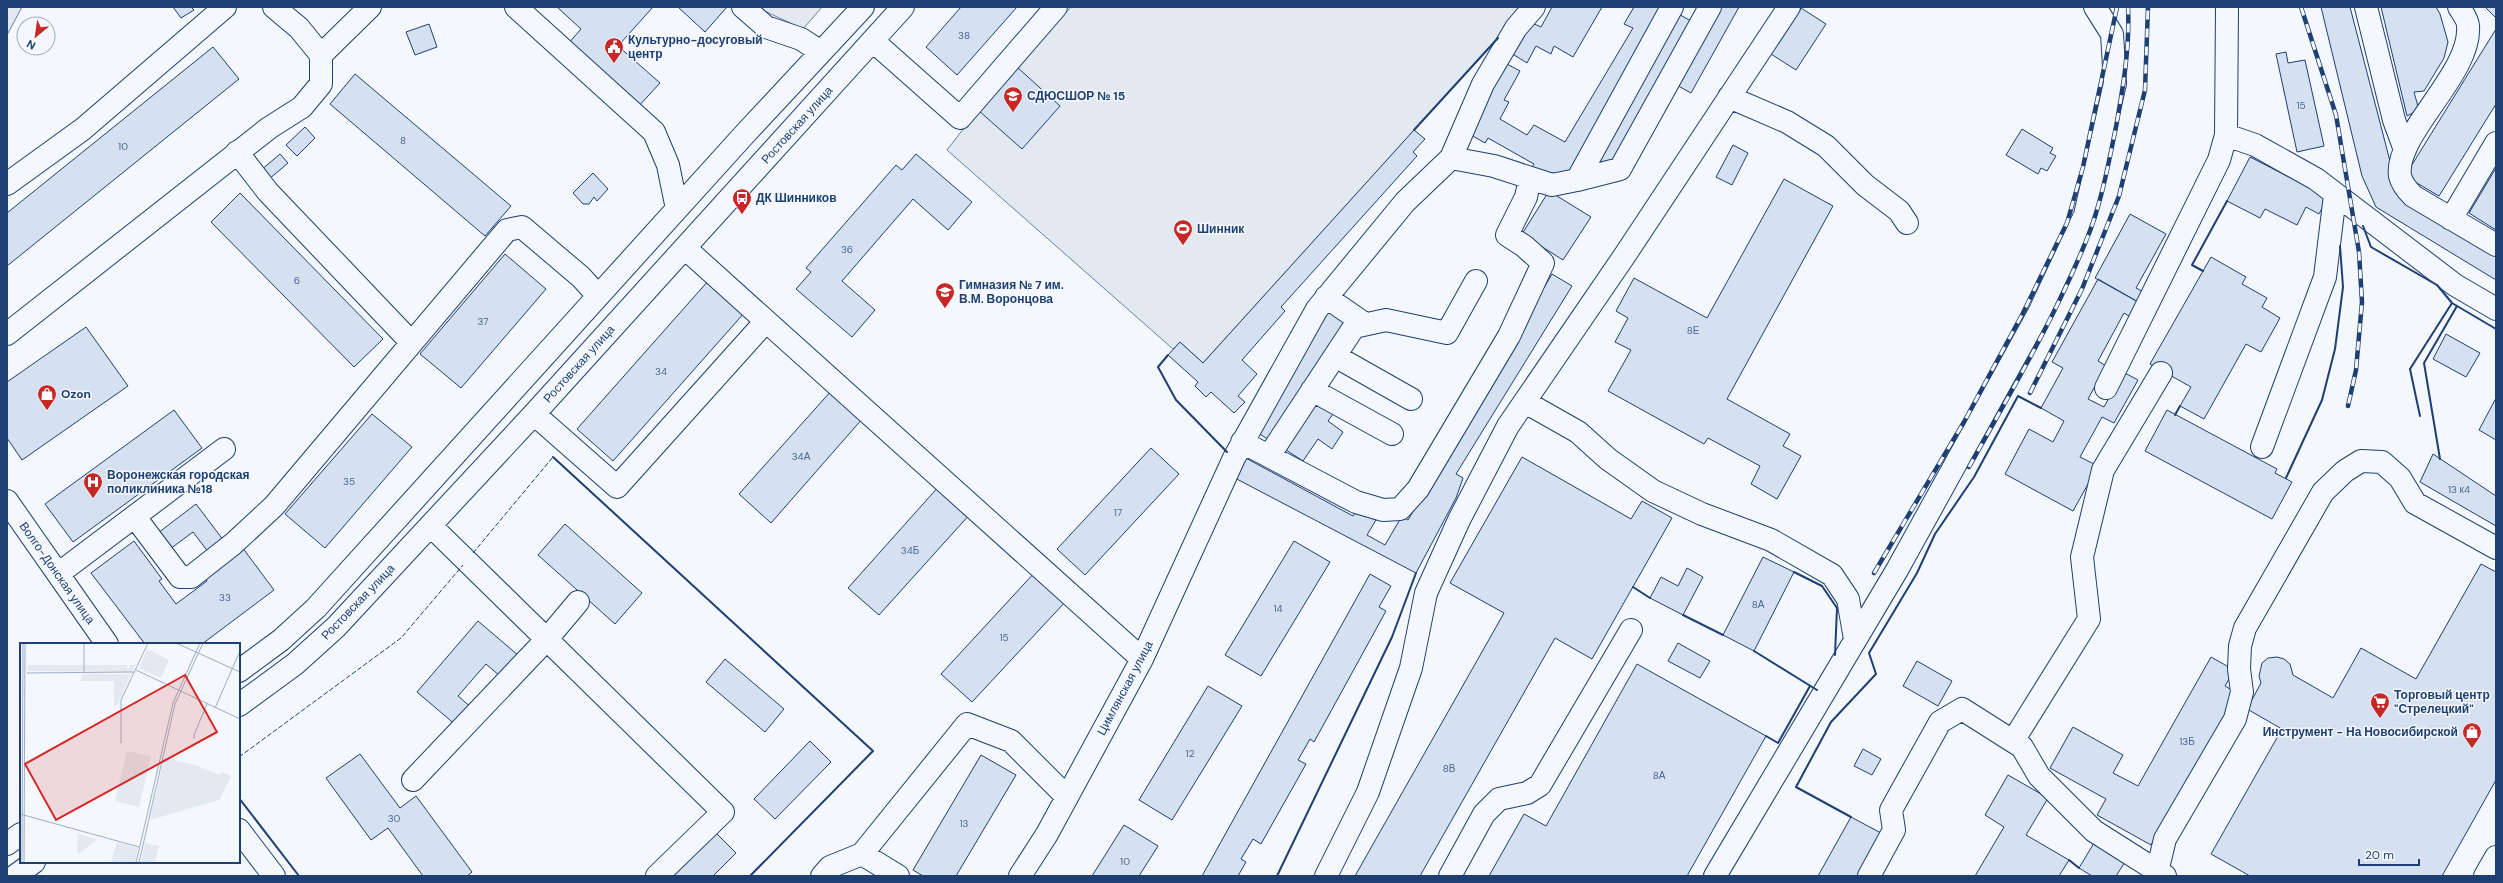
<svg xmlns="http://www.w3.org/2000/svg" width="2503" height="883" viewBox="0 0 2503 883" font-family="'DM Sans',sans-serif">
	<rect width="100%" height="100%" fill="#f4f7fb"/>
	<path fill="#e3e9f0" stroke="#687fa3" d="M7 7H22L7 35Z
		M756 7H822L803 29Z
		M1071 7H1526L1203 363 1180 342 1173 349 947 150 978 110Z"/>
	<path fill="#d5e0f0" stroke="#1d3f73" d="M173 7H191L194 10 181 18Z
		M557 7H653L618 46 660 83 637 108 567 45 581 29Z
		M678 7H727L705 32Z
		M961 7H1017L957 75 926 47Z
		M1552 7H1602L1573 57 1554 46 1551 54 1536 46 1527 63 1511 53 1530 22 1541 27Z
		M1634 7H1666L1574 175 1544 176 1531 169 1534 164 1488 138 1485 143 1466 132 1505 63 1520 71 1504 100 1509 102 1500 119 1527 135 1534 125 1565 142 1633 28 1624 24Z
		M1716 7H1739L1691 93 1673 83Z
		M2321 7H2350L2398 192 2496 251V280L2376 207 2362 176Z
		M2381 7H2436L2440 14 2448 42 2444 58 2424 91 2414 92 2419 110 2407 116Z
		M2485 7H2496V18Z
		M1801 8 1826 24 1796 70 1771 54Z
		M1675 12 1691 21 1612 167 1597 159Z
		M429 24 437 47 415 55 406 32Z
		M2496 29V104L2439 196 2405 176Z
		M213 47 239 79 7 266V213Z
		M2286 52 2288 63 2305 60 2324 146 2297 152 2276 54Z
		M1017 67 1060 106 1022 149 978 110Z
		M355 74 511 206 485 236 330 104Z
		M305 127 315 138 297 156 286 145Z
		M2022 129 2053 148 2050 153 2056 156 2047 171 2041 168 2038 174 2006 155Z
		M1414 130 1425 139 1413 152 1417 156 1281 307 1285 311 1242 360 1257 374 1238 396 1245 402 1234 413 1211 392 1206 397 1195 386 1198 382 1168 355 1180 342 1203 363Z
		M1733 145 1748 153 1732 185 1716 177Z
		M280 154 288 163 268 180 260 171Z
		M916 154 972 202 948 230 913 199 842 281 875 310 852 337 796 289 811 272 806 268 896 165 902 170Z
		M2250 157 2328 197 2319 214 2306 207 2297 225 2265 209 2260 218 2227 201Z
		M2496 168V230L2469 213Z
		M593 173 608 189 597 201 594 197 589 204H583L573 193Z
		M1784 179 1833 206 1727 399 1790 434 1783 446 1801 456 1777 499 1751 484 1760 466 1708 438 1704 444 1608 391 1631 350 1615 342 1628 318 1616 311 1634 278 1707 318Z
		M1549 191 1591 217 1563 260 1522 234Z
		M240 193 383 339 354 367 211 222Z
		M2130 214 2166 234 2136 288 2146 293 2140 303 2095 278Z
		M505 254 546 289 461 388 420 354Z
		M2211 257 2246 277 2242 284 2267 298 2262 307 2280 318 2261 352 2246 344 2204 419 2180 406 2191 387 2150 364Z
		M1552 274 1572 286 1456 474 1463 478 1456 498 1416 573 1231 476 1242 456 1353 516 1357 510 1376 520 1367 535 1385 545 1402 516 1408 520Z
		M2098 279 2140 303 2132 318 2124 313 2098 361 2106 366 2088 399 2104 407 2123 372 2138 380 2114 423 2102 417 2080 457 2098 466 2073 511 2005 474 2029 429 2053 442 2064 421 2041 408 2063 368 2052 362Z
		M709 280 745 312 613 461 577 429Z
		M1329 310 1347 322 1269 440 1251 428Z
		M86 327 128 386 22 460 7 438V382Z
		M2446 334 2480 353 2466 377 2433 359Z
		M832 390 863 418 771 523 739 494Z
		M2496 398V440L2479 430Z
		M1316 399 1335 411 1328 421 1343 432 1332 449 1318 439 1303 461 1283 448Z
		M174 410 202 448 73 542 45 504Z
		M2167 410 2277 469 2275 473 2292 482 2272 519 2145 451Z
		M372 414 412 447 325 548 285 514Z
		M1151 448 1179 474 1085 575 1057 549Z
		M2433 454 2496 496V526L2420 482Z
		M1522 457 1631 519 1642 501 1672 518 1592 659 1555 638 1420 876H1355L1504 613 1450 583Z
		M940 485 971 513 879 615 848 588Z
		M196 504 224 541 209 553 193 532 170 549 158 533Z
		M565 524 642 593 615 624 538 555Z
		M134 541 162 579 159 581 176 604 207 581 204 576 242 547 274 590 202 644H145L91 573Z
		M1294 541 1330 562 1261 676 1225 655Z
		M1763 557 1794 572 1754 651 1723 635Z
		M2481 564 2496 572V780L2442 876H2250L2211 854 2282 729 2247 709 2261 683 2259 676 2262 663 2268 658 2277 657 2284 659 2290 664 2293 675 2333 698 2361 648 2416 679Z
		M1687 568 1703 577 1683 615 1650 598 1661 577 1678 586Z
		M1036 571 1067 600 972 702 941 674Z
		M1370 574 1391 586 1379 607 1386 611 1314 742 1310 739 1298 760 1306 764 1261 844 1253 839 1241 859 1246 862 1238 876H1202Z
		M478 621 519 656 501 677 486 664 458 696 472 708 457 726 417 692Z
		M1678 643 1710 661 1700 678 1668 661Z
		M2211 657 2234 670 2225 686 2237 693 2151 845 2097 815 2106 799 2050 768 2073 727 2123 755 2113 773 2138 786Z
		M725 659 784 709 765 732 706 682Z
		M1917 661 1952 681 1938 706 1903 686Z
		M1637 664 1766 736 1687 876H1489L1524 814 1546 826Z
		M1208 686 1242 706 1172 820 1139 800Z
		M810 741 831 762 775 819 754 799Z
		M1863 749 1881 759 1872 775 1854 766Z
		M360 754 400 808 416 796 472 872 467 876H423L388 828 371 840 326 778Z
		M981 755 1016 775 956 876H923L913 870Z
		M2008 775 2048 798 2026 835 2069 860 2059 876H1975L2004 827 1985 815Z
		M1851 817 1881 833 1857 876H1818Z
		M1124 825 1158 846 1139 876H1092Z
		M712 829 736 853 713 876H665Z
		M2094 843 2125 862 2116 876H2092L2079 868Z"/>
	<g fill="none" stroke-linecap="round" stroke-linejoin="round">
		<g stroke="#1d3f73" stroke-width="24">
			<path id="minor" d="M516 7 654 132 668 165 677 209
				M743 7 766 27 801 39 821 52
				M2366 7 2394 120 2405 150
				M2459 7C2462 12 2468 20 2468 26 2472 74 2394 134 2400 176 2402 184 2407 190 2413 196L2496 245
				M873 41 960 118 1056 7
				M321 55 370 7
				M1729 97 1787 122 1826 146 1865 185 1899 211 1907 223
				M2226 135 2255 145 2316 179 2455 285 2496 309
				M237 152 268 192 411 342
				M1451 158 1494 166 1552 185 1577 180 1672 7
				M1577 180 1620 169 1710 7
				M7 184 83 129 225 7
				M2451 219 2496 143
				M1326 297 1365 324
				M766 321 1142 659
				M7 334 269 128 302 107 321 84V55L299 28 274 7
				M1335 356 1411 399
				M2106 388 2219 160 2226 135 2227 7
				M1312 390 1392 434
				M1525 402 1578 432 1608 459 1653 491 1702 514 1771 540 1832 575 1848 599 1855 639
				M534 414 617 487 766 321 685 248
				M1242 442 1356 502 1383 510 1400 509 1418 489 1509 336 1543 263 1524 246 1507 235 1526 197 1530 178
				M2262 447 2325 277 2335 195
				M1269 456 1354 327 1386 320 1447 333 1476 281
				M7 501 107 644
				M135 517 180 577H191L233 544 274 506 507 230 522 227 581 277 598 296
				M431 526 723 812 657 876
				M58 574 224 449
				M239 671 281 640 316 608 743 136 863 7
				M239 705 295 664 336 627 534 414 903 7
				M2013 741 2089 619 2082 557 2103 470 2161 373
				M413 780 547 639 578 602
				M239 830 274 876
				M7 844 21 834
				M862 854 898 876
				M2157 872 2165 839 2235 719 2242 692 2239 669 2240 646 2245 628 2323 492 2345 471 2361 461 2382 462 2400 478 2415 503 2496 548
				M15 876 34 862
				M822 876 830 867 862 854 967 724 1011 741 1067 797
				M1020 876 1047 834 1142 659 1234 458 1317 309 1405 202 1451 158 1483 84 1516 28 1534 7
				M1326 876 1368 792 1411 668 1426 593 1459 520 1508 426 1625 255 1789 7
				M1450 876 1484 814 1499 799 1527 793 1540 785 1631 630
				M1715 876 1897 570 2039 313 2085 215 2115 83 2112 34 2095 7
				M1869 876 1894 830 1891 810 1940 722 1962 709 2022 747 2039 776 2094 831 2165 876"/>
		</g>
		<g stroke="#1d3f73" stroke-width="24">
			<path id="major" d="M2485 876 2496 857"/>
		</g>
		<use href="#minor" stroke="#f4f7fb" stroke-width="22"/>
		<use href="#major" stroke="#f4f7fb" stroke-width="22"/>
		<g stroke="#1d3f73" stroke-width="4.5">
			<path id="rail" d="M2301 7 2336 115 2359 252 2362 302 2356 370 2348 406
				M2030 393 2082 289 2119 196 2145 90 2148 7
				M1969 467C2010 393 2054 320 2086 241 2101 205 2108 166 2116 127 2123 88 2130 47 2128 7
				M1874 573 1964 422 2023 313 2067 223 2083 167 2117 7"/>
		</g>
		<use href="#rail" stroke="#f4f7fb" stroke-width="3" stroke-dasharray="9" stroke-linecap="butt"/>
		<path stroke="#1d3f73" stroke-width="1" stroke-dasharray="5 2" stroke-linecap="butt" d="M473 553 553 457
			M239 757 401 638 463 565"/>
		<path stroke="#1d3f73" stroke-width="2" d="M1414 130 1498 38
			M2363 226 2371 247 2437 285 2452 303 2410 369 2420 416
			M2203 271 2192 265 2227 201
			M2452 303 2496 329
			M1168 355 1158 367 1176 400 1227 452
			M2175 415 2180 406
			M553 457 873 751 750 876
			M2440 459 2424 363 2457 306
			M2286 478 2322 400 2335 349 2343 287 2340 246
			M1794 572 1822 586 1837 608 1835 655
			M1633 587 1650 598
			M1683 615 1723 635
			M1754 651 1817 690
			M1766 736 1778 743 1810 686
			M239 798 299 876
			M1851 817 1796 787 1831 722 1876 674 1869 653 1917 573 1935 534 1974 477 2018 396 2041 408
			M2069 860 2079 868
			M1277 876 1392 637 1416 573"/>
	</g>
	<defs>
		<g id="civic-pin" transform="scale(1)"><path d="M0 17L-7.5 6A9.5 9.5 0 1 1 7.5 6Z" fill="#c62828" stroke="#f4f7fb"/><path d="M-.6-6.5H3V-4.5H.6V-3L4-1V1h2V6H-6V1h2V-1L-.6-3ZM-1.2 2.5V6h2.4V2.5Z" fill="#fff"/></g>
		<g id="school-pin" transform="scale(1)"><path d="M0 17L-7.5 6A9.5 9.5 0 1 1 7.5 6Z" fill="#c62828" stroke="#f4f7fb"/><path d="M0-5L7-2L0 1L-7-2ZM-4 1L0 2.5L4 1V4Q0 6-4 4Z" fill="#fff"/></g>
		<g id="bus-pin" transform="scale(1)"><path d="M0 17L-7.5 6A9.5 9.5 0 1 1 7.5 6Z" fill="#c62828" stroke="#f4f7fb"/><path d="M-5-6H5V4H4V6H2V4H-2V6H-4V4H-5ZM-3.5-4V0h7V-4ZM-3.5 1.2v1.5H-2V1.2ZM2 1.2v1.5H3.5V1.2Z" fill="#fff"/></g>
		<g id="stadium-pin" transform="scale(1)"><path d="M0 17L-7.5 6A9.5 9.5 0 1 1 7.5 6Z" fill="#c62828" stroke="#f4f7fb"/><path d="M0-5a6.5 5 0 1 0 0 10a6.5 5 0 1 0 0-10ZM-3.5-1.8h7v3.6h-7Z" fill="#fff"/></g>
		<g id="shop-pin" transform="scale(1)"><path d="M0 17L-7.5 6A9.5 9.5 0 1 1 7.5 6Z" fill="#c62828" stroke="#f4f7fb"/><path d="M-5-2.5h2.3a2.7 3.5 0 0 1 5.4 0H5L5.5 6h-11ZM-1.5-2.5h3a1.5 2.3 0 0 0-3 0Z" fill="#fff"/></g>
		<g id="hospital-pin" transform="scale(1)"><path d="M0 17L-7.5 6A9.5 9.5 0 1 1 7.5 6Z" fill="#c62828" stroke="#f4f7fb"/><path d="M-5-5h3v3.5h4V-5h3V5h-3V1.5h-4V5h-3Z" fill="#fff"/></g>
		<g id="supermarket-pin" transform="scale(1)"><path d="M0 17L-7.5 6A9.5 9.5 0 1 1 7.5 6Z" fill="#c62828" stroke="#f4f7fb"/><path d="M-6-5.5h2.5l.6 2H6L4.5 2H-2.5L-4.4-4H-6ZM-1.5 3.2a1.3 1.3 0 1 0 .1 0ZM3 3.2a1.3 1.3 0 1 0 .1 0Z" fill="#fff"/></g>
	</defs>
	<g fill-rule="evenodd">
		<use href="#civic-pin" x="614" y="47"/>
		<use href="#school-pin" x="1013" y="96"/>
		<use href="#bus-pin" x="742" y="198"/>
		<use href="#stadium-pin" x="1183" y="229"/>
		<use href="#school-pin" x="945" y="292"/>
		<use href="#shop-pin" x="47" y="394"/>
		<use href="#hospital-pin" x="93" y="482"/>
		<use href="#supermarket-pin" x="2380" y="702"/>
		<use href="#shop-pin" x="2472" y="732"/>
	</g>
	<g text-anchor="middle" stroke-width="3" stroke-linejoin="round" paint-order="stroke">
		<g font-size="10" fill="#4b6792">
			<text x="964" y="39">38</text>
			<text x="2301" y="109">15</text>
			<text x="403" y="144">8</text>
			<text x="123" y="150">10</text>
			<text x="847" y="253">36</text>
			<text x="297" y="284">6</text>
			<text x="483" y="325">37</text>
			<text x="1693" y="334">8Е</text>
			<text x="661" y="375">34</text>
			<text x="801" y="460">34А</text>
			<text x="349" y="485">35</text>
			<text x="2459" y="493">13 к4</text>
			<text x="1118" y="516">17</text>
			<text x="910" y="554">34Б</text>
			<text x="225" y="601">33</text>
			<text x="1758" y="608">8А</text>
			<text x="1278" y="612">14</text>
			<text x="1004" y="641">15</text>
			<text x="2187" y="745">13Б</text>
			<text x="1190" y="757">12</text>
			<text x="1449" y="772">8В</text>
			<text x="1659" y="779">8А</text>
			<text x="394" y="822">30</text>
			<text x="964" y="827">13</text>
			<text x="1125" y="865">10</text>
		</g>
		<g font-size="12" font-weight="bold" fill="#1d3f73" stroke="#f4f7fb" text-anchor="start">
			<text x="628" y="44">Культурно-досуговый<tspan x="628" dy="14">центр</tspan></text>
			<text x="1027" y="100">СДЮСШОР № 15</text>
			<text x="756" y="202">ДК Шинников</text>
			<text x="1197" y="233">Шинник</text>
			<text x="959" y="289">Гимназия № 7 им.<tspan x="959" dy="14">В.М. Воронцова</tspan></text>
			<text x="61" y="398">Ozon</text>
			<text x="107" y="479">Воронежская городская<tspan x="107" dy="14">поликлиника №18</tspan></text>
			<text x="2394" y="699">Торговый центр<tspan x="2394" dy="14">"Стрелецкий"</tspan></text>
			<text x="2458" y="736" text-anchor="end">Инструмент - На Новосибирской</text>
		</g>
		<g font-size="12" fill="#1d3f73" stroke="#f4f7fb">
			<text transform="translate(797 125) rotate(-48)" y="4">Ростовская улица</text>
			<text transform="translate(579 364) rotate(-48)" y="4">Ростовская улица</text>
			<text transform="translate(57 573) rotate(55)" y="4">Волго-Донская улица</text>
			<text transform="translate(358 602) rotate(-46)" y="4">Ростовская улица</text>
			<text transform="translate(1125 688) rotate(-62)" y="4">Цимлянская улица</text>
		</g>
	</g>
	<g transform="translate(20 643)">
		<rect width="220" height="220" fill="#f4f7fb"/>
		<path d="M127 6 149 17 141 35 119 25ZM7 22H107V26L110 25V22H116L111 29H106L8 28ZM62 31H109L110 33 98 61 94 63V38H61ZM107 108 131 113 119 164 95 158ZM144 115 172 121 200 132 202 129 211 133 199 157 130 177ZM58 191 77 196 59 211 57 209ZM97 199 118 205 115 220H91ZM125 200 139 203 135 220H121Z" fill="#e3e9f0"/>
		<path fill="none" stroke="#9eadc5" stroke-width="1" d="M156 0 220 29M116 27 220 76M7 30 114 29M64 30V0M195 65 220 8M174 96V92L187 61M101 100V57L128 0M0 171 119 204M2 220 3 0M4 220 5 0M116 220 153 60 180 0M119 220 155 61 183 0"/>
		<path fill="#d62828" fill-opacity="0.15" stroke="#d62828" stroke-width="2" d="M165 32 197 89 36 177 5 121Z"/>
		<rect width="220" height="220" fill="none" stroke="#1d3f73" stroke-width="2"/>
	</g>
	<rect width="2503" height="883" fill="none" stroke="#1d3f73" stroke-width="16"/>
	<g transform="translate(36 36) rotate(209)"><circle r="19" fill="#f4f7fb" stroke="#9eadc5"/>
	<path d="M0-3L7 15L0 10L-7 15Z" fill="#c62828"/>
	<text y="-6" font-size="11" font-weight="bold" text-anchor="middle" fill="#1d3f73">N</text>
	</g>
	<path d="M2359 859v6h60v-6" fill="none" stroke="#1d3f73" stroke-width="2"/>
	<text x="2365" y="859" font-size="12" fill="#1d3f73" stroke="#f4f7fb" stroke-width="3" paint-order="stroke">20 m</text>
</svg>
